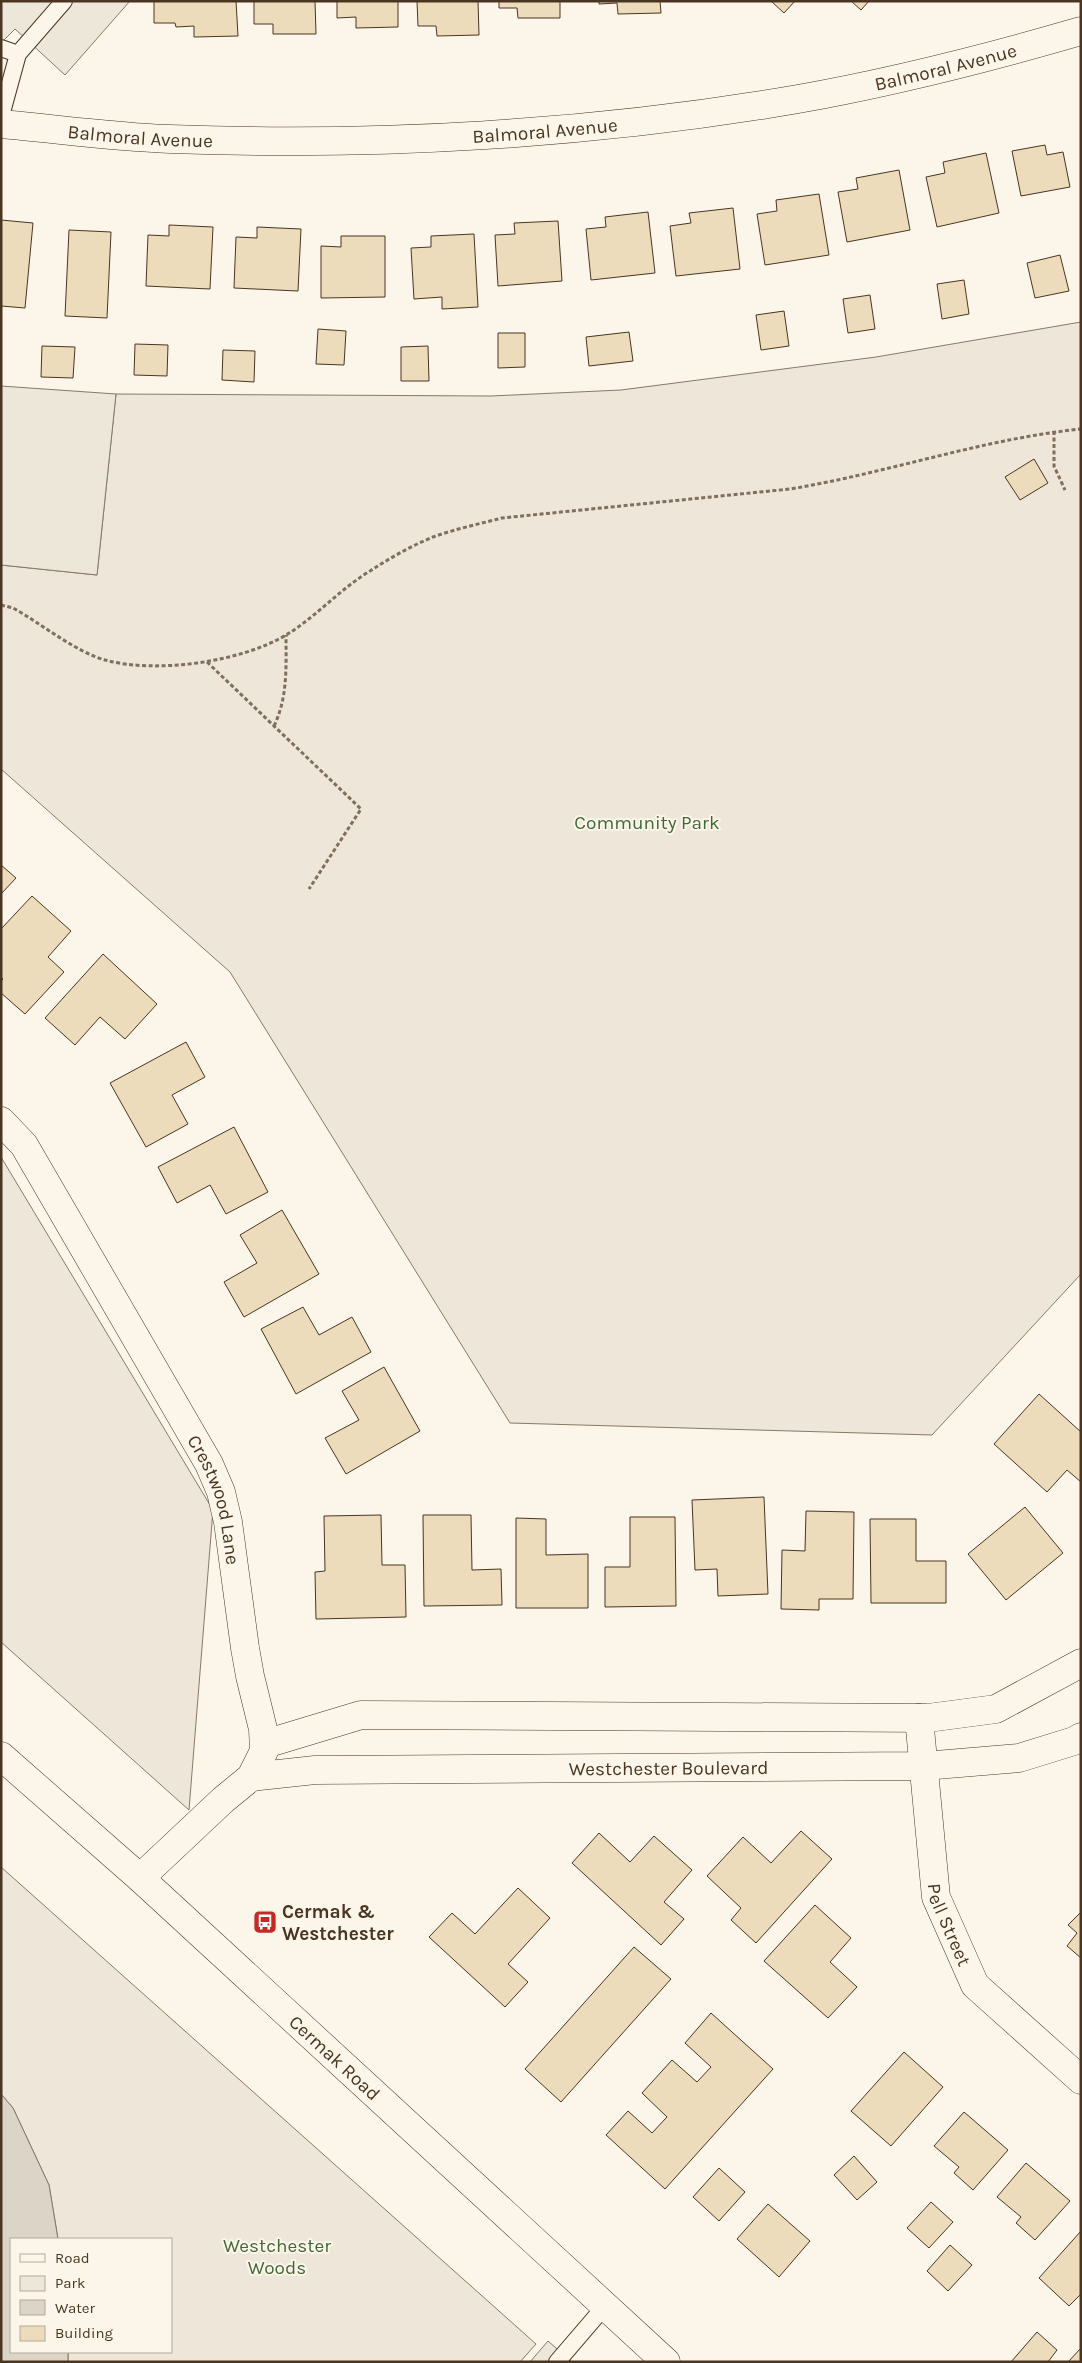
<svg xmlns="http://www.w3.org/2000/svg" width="1082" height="2363" viewBox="0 0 1082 2363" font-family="Karla,sans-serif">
	<rect width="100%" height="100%" fill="#fbf6e9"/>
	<path fill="#ede6d9" stroke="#887966" d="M1081 322V1274L932 1435 510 1423 230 972 1 769V565L97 575 116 394 491 396 621 390 876 357Z
		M1 1157 213 1510 189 1810 1 1642Z
		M1 1867 536 2344 520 2362H68V2352H171V2239H58L49 2185 13 2108 1 2094Z"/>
	<path fill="#ede7d9" stroke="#887966" d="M1 1H130L65 75 15 29 1 43Z
		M1 386 116 394 97 575 1 565Z
		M548 2341 572 2362H530Z"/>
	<path fill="#dcd4c6" stroke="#887966" d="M1 2094 13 2108 49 2185 58 2239H11V2352H68V2362H1Z"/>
	<path fill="#ecdcbc" stroke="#4a3520" d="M154 1H236L238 36 194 37V26L176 27 175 23H154Z
		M254 1H315L316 34H273V24H254Z
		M337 1H398V27L356 28V17L337 18Z
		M417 1H478L479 35 437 36 436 26H418Z
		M499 1H560V18H518L517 8H499Z
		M599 1H660L661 13 618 14 617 3 599 4Z
		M771 1H795L784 13Z
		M851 1H869L861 10Z
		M1045 145 1047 155 1063 152 1070 187 1021 196 1012 151Z
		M986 153 999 213 937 227 926 177 945 173 943 162Z
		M899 170 910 230 847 242 838 192 858 189 856 178Z
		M819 194 829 255 765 265 757 214 777 211 776 200Z
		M733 208 740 269 676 276 670 226 691 223 689 213Z
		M648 212 655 273 591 280 586 229 606 227 605 217Z
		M1 220 33 223 25 308 1 306Z
		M558 221 562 281 498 286 495 235 515 234 514 223Z
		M169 225 213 227 210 289 146 286 148 235 169 236Z
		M257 227 301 229 298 291 234 288 236 237 257 238Z
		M69 230 111 232 107 318 65 316Z
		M474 234 478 307 442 309V297L414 299 411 248 431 247V236Z
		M341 236H385V297L321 298V246L341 247Z
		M1060 255 1069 291 1035 298 1027 263Z
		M964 280 969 314 942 319 937 284Z
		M870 295 875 329 848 333 843 299Z
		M784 311 789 346 761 350 756 315Z
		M318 329 346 331 344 365 316 364Z
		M629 332 633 361 589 366 586 337Z
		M498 333H525V367L498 368Z
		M135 344 168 345 167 376 134 375Z
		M42 346 75 347 73 378 41 377Z
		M428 346 429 381H401V347Z
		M223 350 255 351 254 382 222 380Z
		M1034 459 1048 483 1020 500 1005 477Z
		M1 865 16 878 1 894Z
		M32 896 71 931 48 957 64 972 25 1014 1 993V981L3 979 1 977V929Z
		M103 954 157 1004 125 1039 100 1017 75 1045 45 1018Z
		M186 1042 205 1077 172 1095 188 1124 146 1147 110 1083Z
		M234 1127 268 1192 226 1214 210 1185 177 1203 158 1167Z
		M282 1210 319 1274 244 1317 224 1282 257 1263 240 1235Z
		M303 1307 319 1335 352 1317 371 1352 296 1394 261 1329Z
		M384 1367 420 1431 346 1474 325 1438 359 1420 342 1391Z
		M1039 1394 1081 1432V1482L1067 1470 1047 1492 994 1444Z
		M764 1497 768 1594 718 1596 717 1569 695 1570 692 1500Z
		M1025 1507 1063 1553 1006 1600 968 1554Z
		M806 1511 854 1512 853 1599H819V1610L781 1609 782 1550 805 1551Z
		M381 1515 382 1565H405L406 1617 316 1619 315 1572 325 1571 324 1516Z
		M423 1515H471L472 1570 501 1569 502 1605 424 1606Z
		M630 1517H675L676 1606 605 1607V1567H630Z
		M516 1518 546 1519V1555L588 1554V1608H516Z
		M870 1519H916V1561H946V1603H871Z
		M801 1831 832 1859 756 1943 731 1920 741 1908 707 1876 743 1837 771 1863Z
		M599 1833 630 1862 654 1836 692 1870 664 1902 684 1919 661 1945 572 1863Z
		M518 1888 550 1918 508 1964 528 1982 505 2007 429 1937 452 1913 475 1934Z
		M815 1905 851 1938 830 1962 857 1987 828 2018 764 1961Z
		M1081 1912V1958L1067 1946 1077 1933 1068 1925Z
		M634 1947 671 1979 561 2102 525 2069Z
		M711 2013 773 2069 665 2189 606 2135 628 2111 652 2133 667 2117 642 2093 672 2060 697 2082 711 2067 685 2043Z
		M904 2052 943 2087 891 2146 851 2111Z
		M964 2112 1008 2150 973 2190 954 2173 959 2167 934 2146Z
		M854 2156 877 2182 857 2200 834 2175Z
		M1026 2163 1070 2201 1035 2240 1016 2223 1021 2217 997 2197Z
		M719 2168 745 2192 719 2221 693 2197Z
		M931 2202 953 2222 929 2248 907 2228Z
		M768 2204 810 2241 779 2277 737 2239Z
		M1081 2231V2294L1069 2306 1039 2278Z
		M950 2245 972 2265 948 2291 927 2271Z
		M1037 2332 1057 2350 1048 2362H1011Z
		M1081 2348V2362H1068Z"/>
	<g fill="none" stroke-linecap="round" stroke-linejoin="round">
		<g stroke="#4a3520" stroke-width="18">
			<path id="service" d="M1 48 18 54
				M1 116 18 54 64 1
				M557 2362 605 2306"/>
		</g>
		<g stroke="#4a3520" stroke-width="29">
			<g id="minor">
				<path id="s1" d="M1 124C57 129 114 137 170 139 377 147 595 134 798 99 894 82 988 58 1081 31"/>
				<path id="s2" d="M1 1121 24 1145 209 1464 221 1492 228 1522 245 1648 250 1676 263 1729 264 1751 251 1777 223 1800 140 1878"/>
				<path id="s3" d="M919 1718 936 1897 975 1985 1081 2080"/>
			</g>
		</g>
		<g stroke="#4a3520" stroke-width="29">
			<g id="tertiary">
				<path d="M265 1744 361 1715 928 1718 996 1709 1081 1663"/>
				<path id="s4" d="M251 1777 315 1770 924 1766 1019 1758 1074 1741 1081 1737"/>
			</g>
		</g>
		<g stroke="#4a3520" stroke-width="29">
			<g id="primary">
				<path id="s5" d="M1 1756 140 1878 666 2362"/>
			</g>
		</g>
		<path stroke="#7f6f5c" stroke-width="3" stroke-dasharray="4 2.5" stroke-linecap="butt" d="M1054 431V466L1065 490
			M1 605 13 608C42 624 74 651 105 660 156 674 241 662 286 635 316 617 340 589 370 571 390 558 411 546 433 537 455 529 479 524 502 518L790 489C888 473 982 439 1081 429
			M207 662 361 809 309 889
			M274 726C288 697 286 666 286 635"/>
		<use href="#service" stroke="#fbf6e9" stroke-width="16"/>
		<use href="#minor" stroke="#fbf6e9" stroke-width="28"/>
		<use href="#tertiary" stroke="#fbf6e9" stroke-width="28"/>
		<use href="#primary" stroke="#fbf6e9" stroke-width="28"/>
	</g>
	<defs>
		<g id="bus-square" transform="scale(1.25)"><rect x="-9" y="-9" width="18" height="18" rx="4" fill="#c62828" stroke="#fbf6e9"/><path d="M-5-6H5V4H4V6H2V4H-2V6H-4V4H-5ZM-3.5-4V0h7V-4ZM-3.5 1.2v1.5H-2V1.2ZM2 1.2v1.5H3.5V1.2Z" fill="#fff"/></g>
	</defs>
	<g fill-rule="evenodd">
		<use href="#bus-square" x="265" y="1922"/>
	</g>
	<g text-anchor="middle" stroke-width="4" stroke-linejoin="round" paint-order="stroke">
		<g font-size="19" fill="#4a3520" stroke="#fbf6e9">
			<text dy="7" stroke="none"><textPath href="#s1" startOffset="951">Balmoral Avenue</textPath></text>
			<text dy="7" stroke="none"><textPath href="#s1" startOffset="545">Balmoral Avenue</textPath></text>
			<text dy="7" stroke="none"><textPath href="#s1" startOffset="140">Balmoral Avenue</textPath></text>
			<text dy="7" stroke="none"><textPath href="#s2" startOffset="438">Crestwood Lane</textPath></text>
			<text dy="7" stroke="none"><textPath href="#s4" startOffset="418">Westchester Boulevard</textPath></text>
			<text dy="7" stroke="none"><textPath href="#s3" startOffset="210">Pell Street</textPath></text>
			<text dy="7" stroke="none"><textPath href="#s5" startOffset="450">Cermak Road</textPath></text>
		</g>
		<g font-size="19" fill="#436837" stroke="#fbf6e9">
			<text x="647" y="829">Community Park</text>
			<text x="277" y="2252">Westchester<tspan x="277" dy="22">Woods</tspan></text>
		</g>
		<g font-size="19" font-weight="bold" fill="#4a3520" stroke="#fbf6e9" text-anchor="start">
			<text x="282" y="1918">Cermak &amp;<tspan x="282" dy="22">Westchester</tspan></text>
		</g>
	</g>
	<rect width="1082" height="2363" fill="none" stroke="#4a3520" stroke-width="5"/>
	<rect x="10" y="2238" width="162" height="115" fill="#fbf6e9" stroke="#b4a999"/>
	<rect x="20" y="2254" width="25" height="8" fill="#fbf6e9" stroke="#b4a999"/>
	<text x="55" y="2263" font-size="15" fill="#4a3520">Road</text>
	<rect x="20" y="2276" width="25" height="15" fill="#ede6d9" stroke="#b4a999"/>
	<text x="55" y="2288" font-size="15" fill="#4a3520">Park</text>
	<rect x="20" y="2300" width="25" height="15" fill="#dcd4c6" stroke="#b4a999"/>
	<text x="55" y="2313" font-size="15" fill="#4a3520">Water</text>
	<rect x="20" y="2326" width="25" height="15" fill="#ecdcbc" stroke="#b4a999"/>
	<text x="55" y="2338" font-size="15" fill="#4a3520">Building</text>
</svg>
